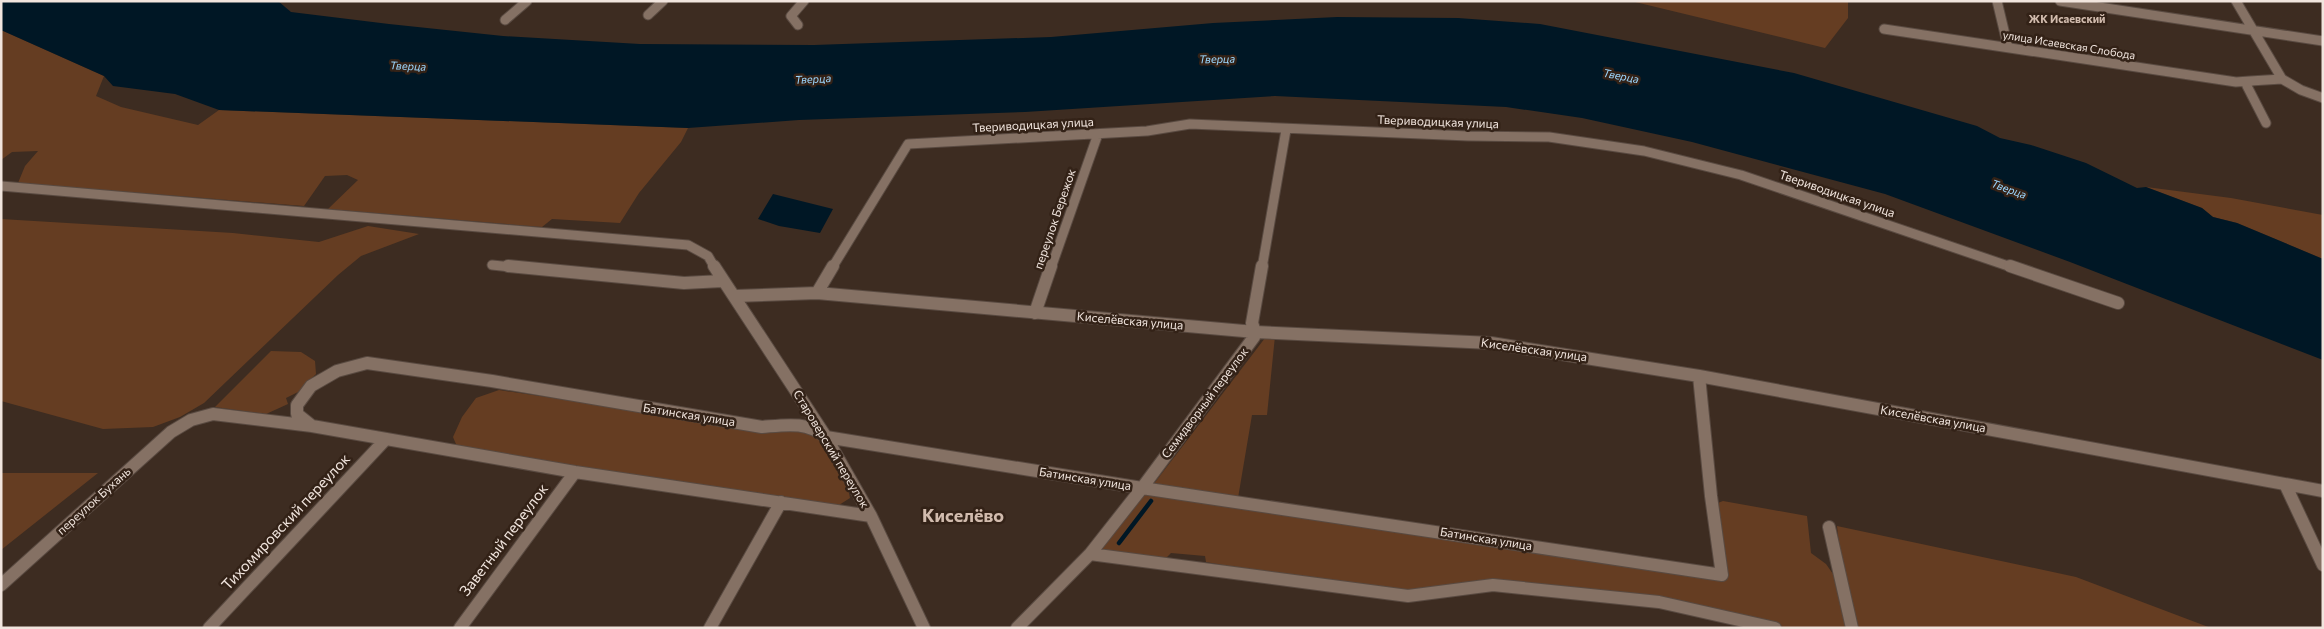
<svg xmlns="http://www.w3.org/2000/svg" width="2324" height="629" viewBox="0 0 2324 629" font-family="Commissioner,sans-serif">
	<rect width="100%" height="100%" fill="#3d2c21"/>
	<path fill="#653d22" d="M1631 1H1848V18L1825 48Z
		M1 30 104 76 96 96 121 107 198 125 219 110 688 128 681 142 639 193 620 223 552 219 542 227 328 209 358 180 347 175 325 176 304 206 18 183 25 166 38 151 12 152 1 160Z
		M2146 187 2231 198 2323 215V259L2237 223 2213 217 2202 208Z
		M1 219 233 233 319 242 368 226 419 234 361 256 338 275 204 403 180 417 153 427 103 429 1 401Z
		M1275 336 1267 415H1252L1238 498 1153 485 1265 338Z
		M271 351 301 352 315 361 316 374 298 392 286 398 288 404 266 414 215 407Z
		M499 390 761 429 816 432 848 488 850 498 839 505 458 449 453 437 462 417 476 398Z
		M1 473H98L1 550Z
		M1158 494 1724 579 1715 504 1723 501 1807 516 1811 553 1826 564 1833 574 1847 628H1787L1656 597 1493 581 1404 591 1279 575 1206 562 1205 556 1171 553 1166 558 1099 552 1144 495Z
		M1837 526 2076 577 2211 628H1856L1841 565Z"/>
	<path fill="#001725" d="M1 1H278L291 12 389 24 503 36 640 44 814 45 1051 37 1213 23 1337 17 1458 18 1540 24 1794 73 1977 126 2000 138 2031 145 2086 163 2137 188 2146 187 2202 208 2213 217 2237 223 2323 259V360L2070 262 1885 194 1692 142 1582 118 1506 107 1275 96 1025 112 799 120 688 128 219 110 175 94 113 86 104 76 1 30Z
		M773 194 833 209 820 233 779 226 758 219Z"/>
	<g fill="none" stroke-linecap="round" stroke-linejoin="round">
		<path stroke="#001725" stroke-width="4.5" d="M1119 543 1151 501"/>
		<g stroke="#594a41" stroke-width="11">
			<path id="street-far1" d="M1997 1 2008 47
				M2060 1 2323 41
				M2236 1 2282 79 2250 81 2247 86 2266 123
				M648 15 663 1
				M505 20 527 1
				M798 25 791 16 804 1
				M1884 29 2236 82 2250 81
				M2282 79 2301 90 2323 98
				M1 186 688 245 708 256 715 268
				M492 265 521 268
				M832 268 908 144 1147 131 1190 124 1468 136 1549 137 1644 151 1741 175 2014 268
				M1051 268 1098 134
				M1262 268 1286 130"/>
		</g>
		<g stroke="#594a41" stroke-width="14">
			<path id="street" d="M508 266 684 283 722 281
				M714 266 826 437 871 516 924 628
				M2010 266 2118 303
				M817 293 833 266
				M735 296 817 293 1255 332 1491 343 1699 376 2323 491
				M1035 313 1051 266
				M312 426 297 414V405L311 386 337 371 367 363 492 381 762 427C786 425 806 421 826 437L1142 488 1722 575 1711 496 1699 376
				M2285 484 2323 565
				M1829 527 1852 628
				M1090 554 1408 596 1493 585 1659 602 1775 628
				M1 585 171 432 191 420 213 414 312 426 575 472 871 516
				M209 628 386 439
				M460 628 575 472
				M710 628 781 502
				M1017 628 1090 554 1142 488 1254 337 1255 332 1252 323 1262 266"/>
		</g>
		<use href="#street-far1" stroke="#857164" stroke-width="9"/>
		<use href="#street" stroke="#857164" stroke-width="12"/>
	</g>
	<g text-anchor="middle" stroke-width="5" stroke-linejoin="round" paint-order="stroke">
		<g font-size="11" font-weight="bold" fill="#d1bbad" stroke="#332217">
			<text x="2067" y="23">ЖК Исаевский</text>
		</g>
		<g font-size="11" fill="#f1e5de" stroke="#332217">
			<text transform="translate(2069 45) rotate(9)" y="4">улица Исаевская Слобода</text>
		</g>
		<g font-size="11" font-style="italic" fill="#9cd7fe" stroke="#332217">
			<text transform="translate(1217 59) rotate(-1)" y="4">Тверца</text>
			<text transform="translate(408 66) rotate(2)" y="4">Тверца</text>
			<text transform="translate(1621 76) rotate(11)" y="4">Тверца</text>
			<text transform="translate(813 79) rotate(-3)" y="4">Тверца</text>
			<text transform="translate(2009 189) rotate(20)" y="4">Тверца</text>
		</g>
		<g font-size="12" fill="#f1e5de" stroke="#332217">
			<text transform="translate(1438 122) rotate(2)" y="4">Твериводицкая улица</text>
			<text transform="translate(1033 125) rotate(-3)" y="4">Твериводицкая улица</text>
			<text transform="translate(1837 194) rotate(19)" y="4">Твериводицкая улица</text>
			<text transform="translate(1055 219) rotate(-71)" y="4">переулок Бережок</text>
			<text transform="translate(1130 321) rotate(5)" y="4">Киселёвская улица</text>
			<text transform="translate(1534 350) rotate(8)" y="4">Киселёвская улица</text>
			<text transform="translate(1205 403) rotate(-53)" y="4">Семидворный переулок</text>
			<text transform="translate(689 415) rotate(9)" y="4">Батинская улица</text>
			<text transform="translate(1933 419) rotate(10)" y="4">Киселёвская улица</text>
			<text transform="translate(831 449) rotate(59)" y="4">Староверский переулок</text>
			<text transform="translate(1085 479) rotate(9)" y="4">Батинская улица</text>
			<text transform="translate(94 501) rotate(-42)" y="4">переулок Бухань</text>
			<text transform="translate(1486 539) rotate(9)" y="4">Батинская улица</text>
		</g>
		<g font-size="15" fill="#f1e5de" stroke="#332217">
			<text transform="translate(286 522) rotate(-47)" y="5">Тихомировский переулок</text>
			<text transform="translate(504 540) rotate(-53)" y="5">Заветный переулок</text>
		</g>
		<g font-size="18" font-weight="bold" fill="#d1bbad" stroke="#332217">
			<text x="963" y="522">Киселёво</text>
		</g>
	</g>
	<rect width="2324" height="629" fill="none" stroke="#f1e5de" stroke-width="5"/>
</svg>
